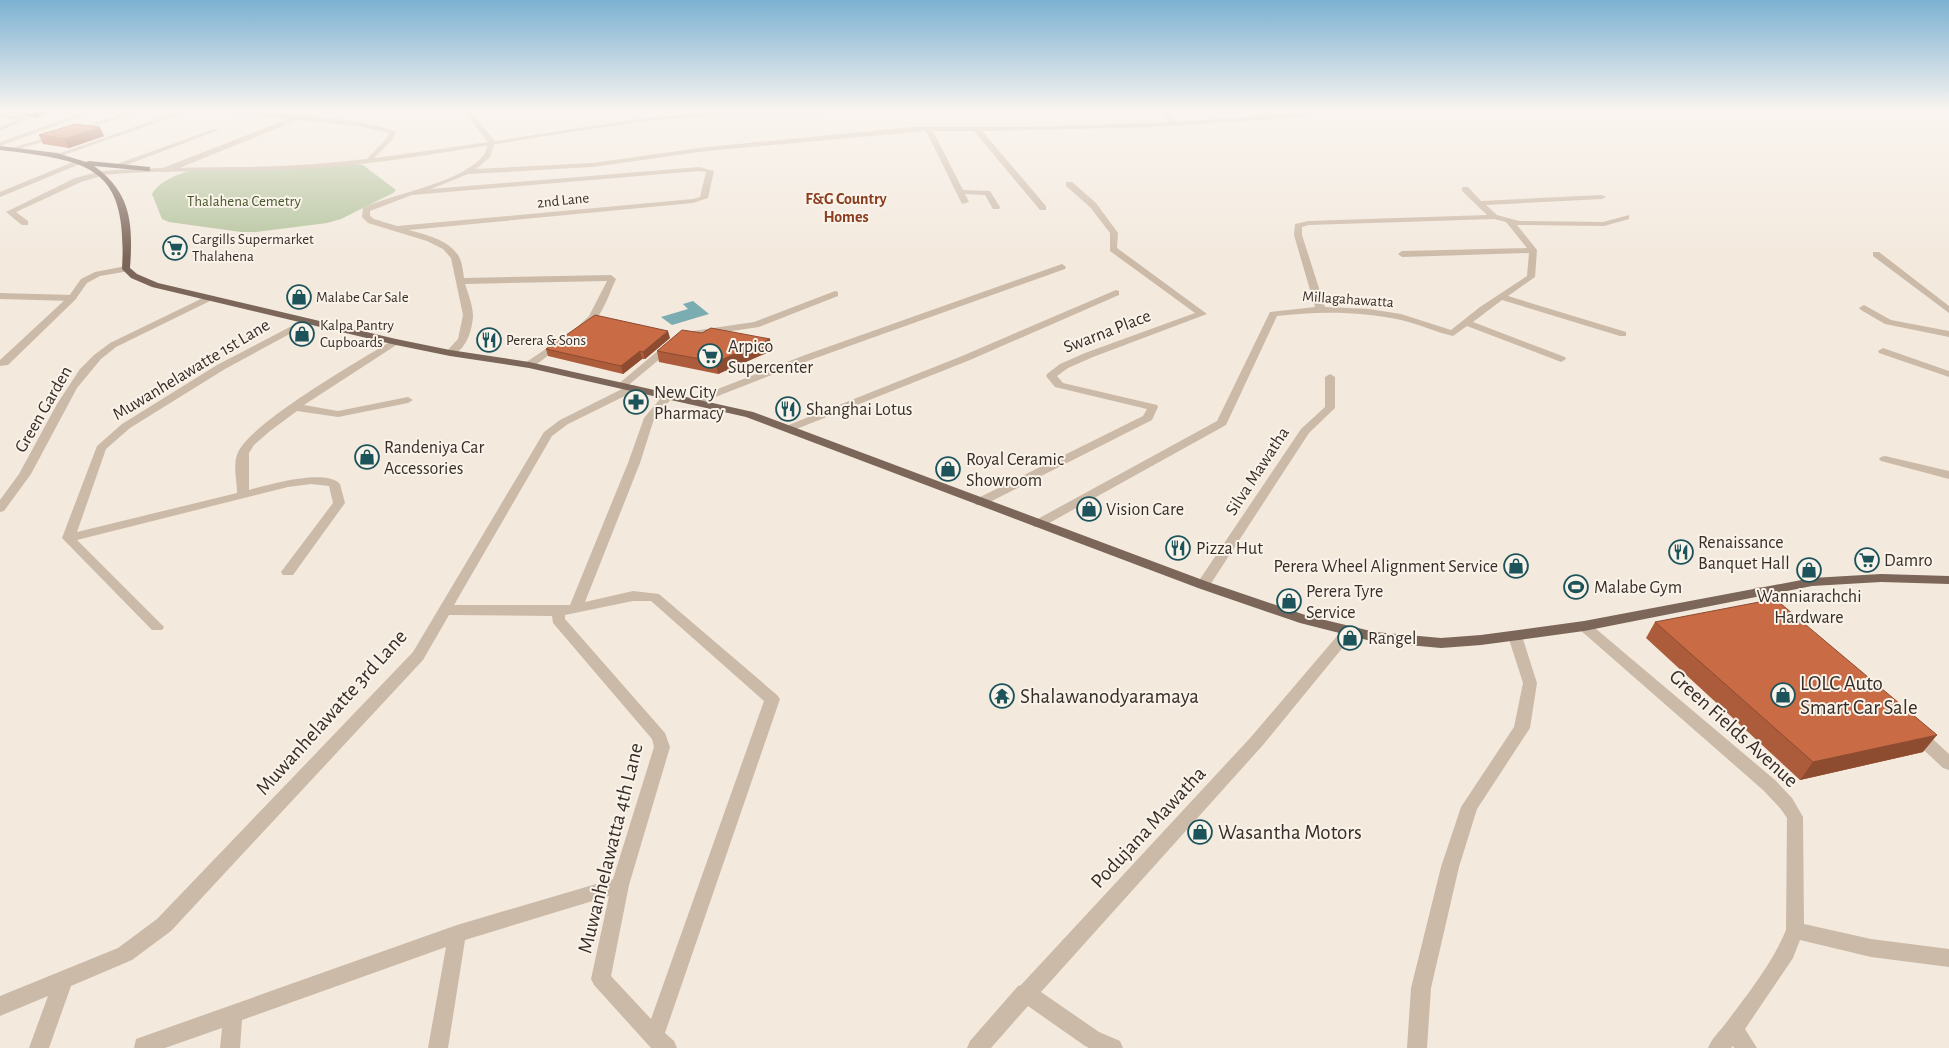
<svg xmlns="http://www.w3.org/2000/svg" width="1949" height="1048" viewBox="0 0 1949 1048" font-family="'Alegreya Sans',sans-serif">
	<rect width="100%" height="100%" fill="#f3e9dd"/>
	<path fill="#b4c39c" d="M354 164 363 165 396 190 393 193 341 219 327 223 256 232H241L169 222 162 219 152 194C158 182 177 174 190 171Z"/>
	<path fill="#7bacb1" d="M693 301 709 314 672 325 661 317 688 309 683 304Z"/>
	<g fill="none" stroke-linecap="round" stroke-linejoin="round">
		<path fill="#ccbaa8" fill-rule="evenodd" d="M87 111H96L0 146V142Z
			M131 111H141L78 131 73 130Z
			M181 111H190L58 157 52 156Z
			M234 111C260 111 380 120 396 132L392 140 369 163 365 161 387 138 389 133 357 126 298 120 169 172H163V168L288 119 237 114Z
			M1162 111H1168L1176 122 1300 113 1298 111H1304L1307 115 1304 117 1154 127 982 131 1046 206V210H1040L974 131H933L963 190 990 191 1000 207 999 209H993L985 195 965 194 969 202 962 204 926 131 707 151 592 167 468 174 431 189 699 167 714 171 708 198 693 203 409 230C426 235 447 239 458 255 462 261 463 271 464 278L611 275 616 279C608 296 600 325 580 332L575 329 589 316 607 281 465 284C468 293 473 306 473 316 472 331 466 351 450 356L445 353 458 339 463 315 451 258 443 249 427 241 368 223 362 217 363 208C397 192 459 184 483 156 486 152 487 147 489 142L492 140 495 142 490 157 476 169 592 163 707 147 913 127H1029L1170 122ZM699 171 706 172 700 197 693 199 397 226 374 219 370 216V211L412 195Z
			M0 113 25 117 28 119 0 131V127L17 120 0 117Z
			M214 129 219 130 121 167 114 165Z
			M57 134 59 135V137L12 151 9 149Z
			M78 160 85 162 0 197V192Z
			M102 171 106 173 105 175 81 182 16 212 28 221V225H22L6 212 75 178Z
			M1066 182H1072L1096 203 1118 233 1117 248 1207 314 1093 357 1068 368 1057 376 1063 383 1157 405 1158 407 1152 420 984 505H976L974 502 976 499 1143 416 1147 409 1055 387 1046 376 1047 374 1060 364 1085 353 1195 313 1110 251V233L1090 207 1066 186Z
			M1462 187H1468L1481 201 1602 195 1606 197 1602 199 1486 205 1497 215 1519 221 1603 222 1629 215V219L1604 226 1517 225 1537 250 1535 277 1508 296 1626 332V336H1620L1502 300 1473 322 1565 357 1566 359 1561 362 1467 326 1453 336C1435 332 1419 324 1401 320 1360 311 1317 311 1277 316L1226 425 1042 527H1034L1032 524 1034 521 1217 421 1270 312 1315 307 1294 235 1295 224 1308 221 1487 215 1462 191ZM1494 219 1506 222 1527 248 1402 251 1398 254 1402 257 1529 253 1527 276 1480 307 1451 330 1401 314 1369 309 1325 307 1302 235V227L1309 225Z
			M1873 252H1879L1949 306V313L1873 256Z
			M1062 264 1066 267 1065 269 813 359 700 403 696 404 691 401 692 399 805 355Z
			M1116 290 1119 291V295L970 360 794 430H786L784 428 786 426 962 356Z
			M835 291 838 292V296L759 327 685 338 625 388 633 385 637 386 638 388 637 390 568 424 552 436 454 605H570L628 463 644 418 665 393H673L674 395 673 397 654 419 640 463 585 602 633 591 659 594 777 695 780 699 665 1033 674 1041 677 1048H651L594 985 591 979 609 896 465 940 448 1048H428L446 947 242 1020 240 1048H220L222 1028 165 1048H134L136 1039 457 925 613 879 654 747 652 739 553 623 552 616 449 615 423 660 171 931 132 960 71 986 49 1048H29L48 996 0 1016V996L118 948 157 919 413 652 544 432 560 420 624 388H617L616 386 679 333 754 322ZM633 601H651L764 701 651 1019 611 976 629 885 670 747 665 733 565 619V615Z
			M0 293 72 295 77 298 72 301 0 299Z
			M207 296 212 299 210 301 116 347 101 359 77 388 31 474 4 511 0 512V500L19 474 57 404 80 369 94 355 110 343Z
			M1864 305 1891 320 1949 331V337L1885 324 1861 310 1859 308Z
			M307 318 310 319V323L225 369 130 428 106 449 77 532 237 493C237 481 233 466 237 455 246 425 362 359 393 340L396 339 401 342 304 405 338 411 408 397 413 400 408 403 338 417 297 411 270 431 254 445 249 453V490C268 485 325 468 340 484L345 503 293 575H283L281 572 333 503 329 486 311 484 288 487 77 540 164 627 162 630H152L62 538 97 446 122 424 217 365Z
			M559 340 562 341V345L533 367H525V363Z
			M1883 348 1949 371V377L1879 353 1878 351Z
			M1330 374 1335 377V408L1309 433 1208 588H1198L1196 585 1198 582 1301 429 1325 407V377Z
			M1885 456 1949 471V479L1881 461 1879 459 1881 457Z
			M1759 587 1764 588 1788 609 1790 612 1788 615H1778L1754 594 1752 591 1754 588Z
			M1584 621 1589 623 1775 780 1792 798 1803 817 1804 924 1871 939 1949 949V967L1871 957 1800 940 1793 958 1745 1029 1757 1048H1734L1733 1046 1731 1048H1708C1712 1038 1720 1031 1726 1023 1747 995 1773 962 1786 930L1787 818 1780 808 1763 790 1579 629 1577 626 1579 623Z
			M1348 627 1353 629 1355 632 1353 635 1263 745 1041 992 1099 1032 1120 1041 1123 1048H1089L1085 1046 1028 1006 991 1048H967L970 1041 1018 986 1021 985 1251 737 1343 629Z
			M1515 631 1520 633 1522 636 1537 683 1530 728 1477 809 1459 867 1431 988 1427 1048H1407L1411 988 1441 867 1461 807 1514 727 1523 683 1508 636 1510 633Z
			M1916 727 1922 729 1949 754V770L1943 768 1910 737 1908 733 1910 729Z"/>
		<path fill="#ccbaa8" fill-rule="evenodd" d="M464 111H470L495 141 651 117 724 112 835 111 832 113C772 115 711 114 651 121 548 133 447 155 344 166 263 174 182 168 102 175L98 173 102 171C162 166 221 168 281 166 350 163 419 152 488 142Z
			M126 266 129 267V271L100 276 87 283 75 300 8 365 0 366V360L69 296 81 279 95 272Z"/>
		<path fill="#7b6659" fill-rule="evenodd" d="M0 146 57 153 86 162 89 161 150 167V171H147L94 166C132 193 133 225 130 268L137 274 158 283 396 339 450 350 529 362 753 412 1208 582 1308 616 1375 632 1441 638 1481 635 1584 621 1812 578 1881 574 1949 576V584L1881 582 1812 586 1584 631 1481 645 1441 648 1375 642 1300 623 1198 588 746 417 529 368 450 356 396 345 152 287 131 278 122 269C128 165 90 161 0 150Z"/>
	</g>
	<path fill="#ad5c3b" d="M0 111H51L36 118Z
		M39 135 104 136 69 148 43 144Z
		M702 333 770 339 771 351 718 374 659 362 657 351Z
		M670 338 645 359H642L623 374 548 356 546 349Z
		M1655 622 1923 752 1800 780 1646 638Z"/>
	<path fill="#8d4b30" d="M33 111H51L36 118Z
		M100 127 104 136 69 148 65 139Z
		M668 331 670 338 645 359 643 352Z
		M770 339 771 351 718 374 716 362Z
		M640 351 642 359 623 374 621 366Z
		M1937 735 1923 752 1800 780 1813 762Z"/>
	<path fill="#c96b45" stroke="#8d4b30" d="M75 124 100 127 65 139 39 135Z
		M595 315 668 331 643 352 640 351 621 366 546 349Z
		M711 328 770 339 716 362 657 351 682 330 702 333Z
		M1775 599 1937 735 1813 762 1655 622Z"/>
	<linearGradient id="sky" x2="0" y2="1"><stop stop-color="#7cb1d2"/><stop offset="0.43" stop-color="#faf5f0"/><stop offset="1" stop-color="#faf5f0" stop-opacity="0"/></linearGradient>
	<rect width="1949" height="258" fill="url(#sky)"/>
	<defs>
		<g id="supermarket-ring" transform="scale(1.25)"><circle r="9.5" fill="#faf3e9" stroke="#1d545b" stroke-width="1.5"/><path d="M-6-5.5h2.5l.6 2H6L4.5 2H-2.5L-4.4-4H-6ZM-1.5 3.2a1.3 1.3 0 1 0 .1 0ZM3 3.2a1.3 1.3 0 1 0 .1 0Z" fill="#1d545b"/></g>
		<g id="shop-ring" transform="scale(1.25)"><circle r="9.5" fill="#faf3e9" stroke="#1d545b" stroke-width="1.5"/><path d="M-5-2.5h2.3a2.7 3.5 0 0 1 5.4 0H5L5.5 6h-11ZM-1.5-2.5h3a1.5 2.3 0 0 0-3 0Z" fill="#1d545b"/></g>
		<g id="restaurant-ring" transform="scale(1.25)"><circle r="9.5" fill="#faf3e9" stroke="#1d545b" stroke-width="1.5"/><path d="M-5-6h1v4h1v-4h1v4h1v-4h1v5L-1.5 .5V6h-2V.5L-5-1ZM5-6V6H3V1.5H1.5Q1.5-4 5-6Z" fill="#1d545b"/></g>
		<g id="pharmacy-ring" transform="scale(1.25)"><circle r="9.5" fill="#faf3e9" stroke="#1d545b" stroke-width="1.5"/><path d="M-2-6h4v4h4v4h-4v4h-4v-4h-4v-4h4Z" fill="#1d545b"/></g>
		<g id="stadium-ring" transform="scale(1.25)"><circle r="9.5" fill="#faf3e9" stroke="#1d545b" stroke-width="1.5"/><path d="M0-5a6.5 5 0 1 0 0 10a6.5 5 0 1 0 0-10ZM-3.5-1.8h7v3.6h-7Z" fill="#1d545b"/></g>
		<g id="temple-ring" transform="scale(1.25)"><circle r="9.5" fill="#faf3e9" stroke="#1d545b" stroke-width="1.5"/><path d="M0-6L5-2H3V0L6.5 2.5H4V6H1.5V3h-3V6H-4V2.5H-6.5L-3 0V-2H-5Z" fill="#1d545b"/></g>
	</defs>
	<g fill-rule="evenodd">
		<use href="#supermarket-ring" x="175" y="248"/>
		<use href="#shop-ring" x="299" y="297"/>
		<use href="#shop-ring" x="302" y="334"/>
		<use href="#restaurant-ring" x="489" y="340"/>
		<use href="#supermarket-ring" x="710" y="356"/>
		<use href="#pharmacy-ring" x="636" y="402"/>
		<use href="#restaurant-ring" x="788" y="409"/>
		<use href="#shop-ring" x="367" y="457"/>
		<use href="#shop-ring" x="948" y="469"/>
		<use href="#shop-ring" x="1089" y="509"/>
		<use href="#restaurant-ring" x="1178" y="548"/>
		<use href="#restaurant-ring" x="1681" y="552"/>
		<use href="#supermarket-ring" x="1867" y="560"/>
		<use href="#shop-ring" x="1516" y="566"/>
		<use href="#shop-ring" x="1809" y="570"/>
		<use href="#stadium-ring" x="1576" y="587"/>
		<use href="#shop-ring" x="1289" y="601"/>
		<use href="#shop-ring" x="1350" y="638"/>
		<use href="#shop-ring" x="1783" y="695"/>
		<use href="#temple-ring" x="1002" y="696"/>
		<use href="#shop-ring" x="1200" y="832"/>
	</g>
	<g text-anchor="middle" stroke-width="4" stroke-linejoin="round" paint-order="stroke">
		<g font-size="15" fill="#382e29" stroke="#faf3e9">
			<text transform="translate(563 200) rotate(-6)" y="5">2nd Lane</text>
			<text transform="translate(1348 299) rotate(4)" y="5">Millagahawatta</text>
		</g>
		<g font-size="15" fill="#45572b" stroke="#faf3e9">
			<text x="244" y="206">Thalahena Cemetry</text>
		</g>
		<g font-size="15" fill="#382e29" stroke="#faf3e9" text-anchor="start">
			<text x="192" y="244">Cargills Supermarket<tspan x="192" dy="17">Thalahena</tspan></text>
			<text x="316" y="302">Malabe Car Sale</text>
			<text x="320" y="330">Kalpa Pantry<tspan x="320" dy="17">Cupboards</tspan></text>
			<text x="506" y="345">Perera &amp; Sons</text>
		</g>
		<g font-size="16" font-weight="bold" fill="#8a3d1f" stroke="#faf3e9">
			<text x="846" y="204">F&amp;G Country<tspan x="846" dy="18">Homes</tspan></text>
		</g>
		<g font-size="18" fill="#382e29" stroke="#faf3e9">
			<text transform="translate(1107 331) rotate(-21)" y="6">Swarna Place</text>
			<text transform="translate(191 369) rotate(-31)" y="6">Muwanhelawatte 1st Lane</text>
			<text transform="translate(43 409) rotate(-60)" y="6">Green Garden</text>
			<text transform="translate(1257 471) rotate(-57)" y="6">Silva Mawatha</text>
		</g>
		<g font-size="18" fill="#382e29" stroke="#faf3e9" text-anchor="start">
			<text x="728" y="352">Arpico<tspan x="728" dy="21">Supercenter</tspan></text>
			<text x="654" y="398">New City<tspan x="654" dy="21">Pharmacy</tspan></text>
			<text x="806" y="415">Shanghai Lotus</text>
			<text x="384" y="453">Randeniya Car<tspan x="384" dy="21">Accessories</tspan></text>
			<text x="966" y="465">Royal Ceramic<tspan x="966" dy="21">Showroom</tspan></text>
			<text x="1106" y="515">Vision Care</text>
			<text x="1698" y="548">Renaissance<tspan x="1698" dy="21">Banquet Hall</tspan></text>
			<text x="1196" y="554">Pizza Hut</text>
			<text x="1884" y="566">Damro</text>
			<text x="1498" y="572" text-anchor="end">Perera Wheel Alignment Service</text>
			<text x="1594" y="593">Malabe Gym</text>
			<text x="1306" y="597">Perera Tyre<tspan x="1306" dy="21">Service</tspan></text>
			<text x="1809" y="602" text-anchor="middle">Wanniarachchi<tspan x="1809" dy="21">Hardware</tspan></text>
			<text x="1368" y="644">Rangel</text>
		</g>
		<g font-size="21" fill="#382e29" stroke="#faf3e9" text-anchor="start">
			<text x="1800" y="690">LOLC Auto<tspan x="1800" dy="24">Smart Car Sale</tspan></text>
			<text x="1020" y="703">Shalawanodyaramaya</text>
			<text x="1218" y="839">Wasantha Motors</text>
		</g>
		<g font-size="21" fill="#382e29" stroke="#faf3e9">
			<text transform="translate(331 712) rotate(-48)" y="7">Muwanhelawatte 3rd Lane</text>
			<text transform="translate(1734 728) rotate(42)" y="7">Green Fields Avenue</text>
			<text transform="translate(1148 827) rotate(-47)" y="7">Podujana Mawatha</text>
			<text transform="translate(610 848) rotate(-76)" y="7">Muwanhelawatta 4th Lane</text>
		</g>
	</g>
</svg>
